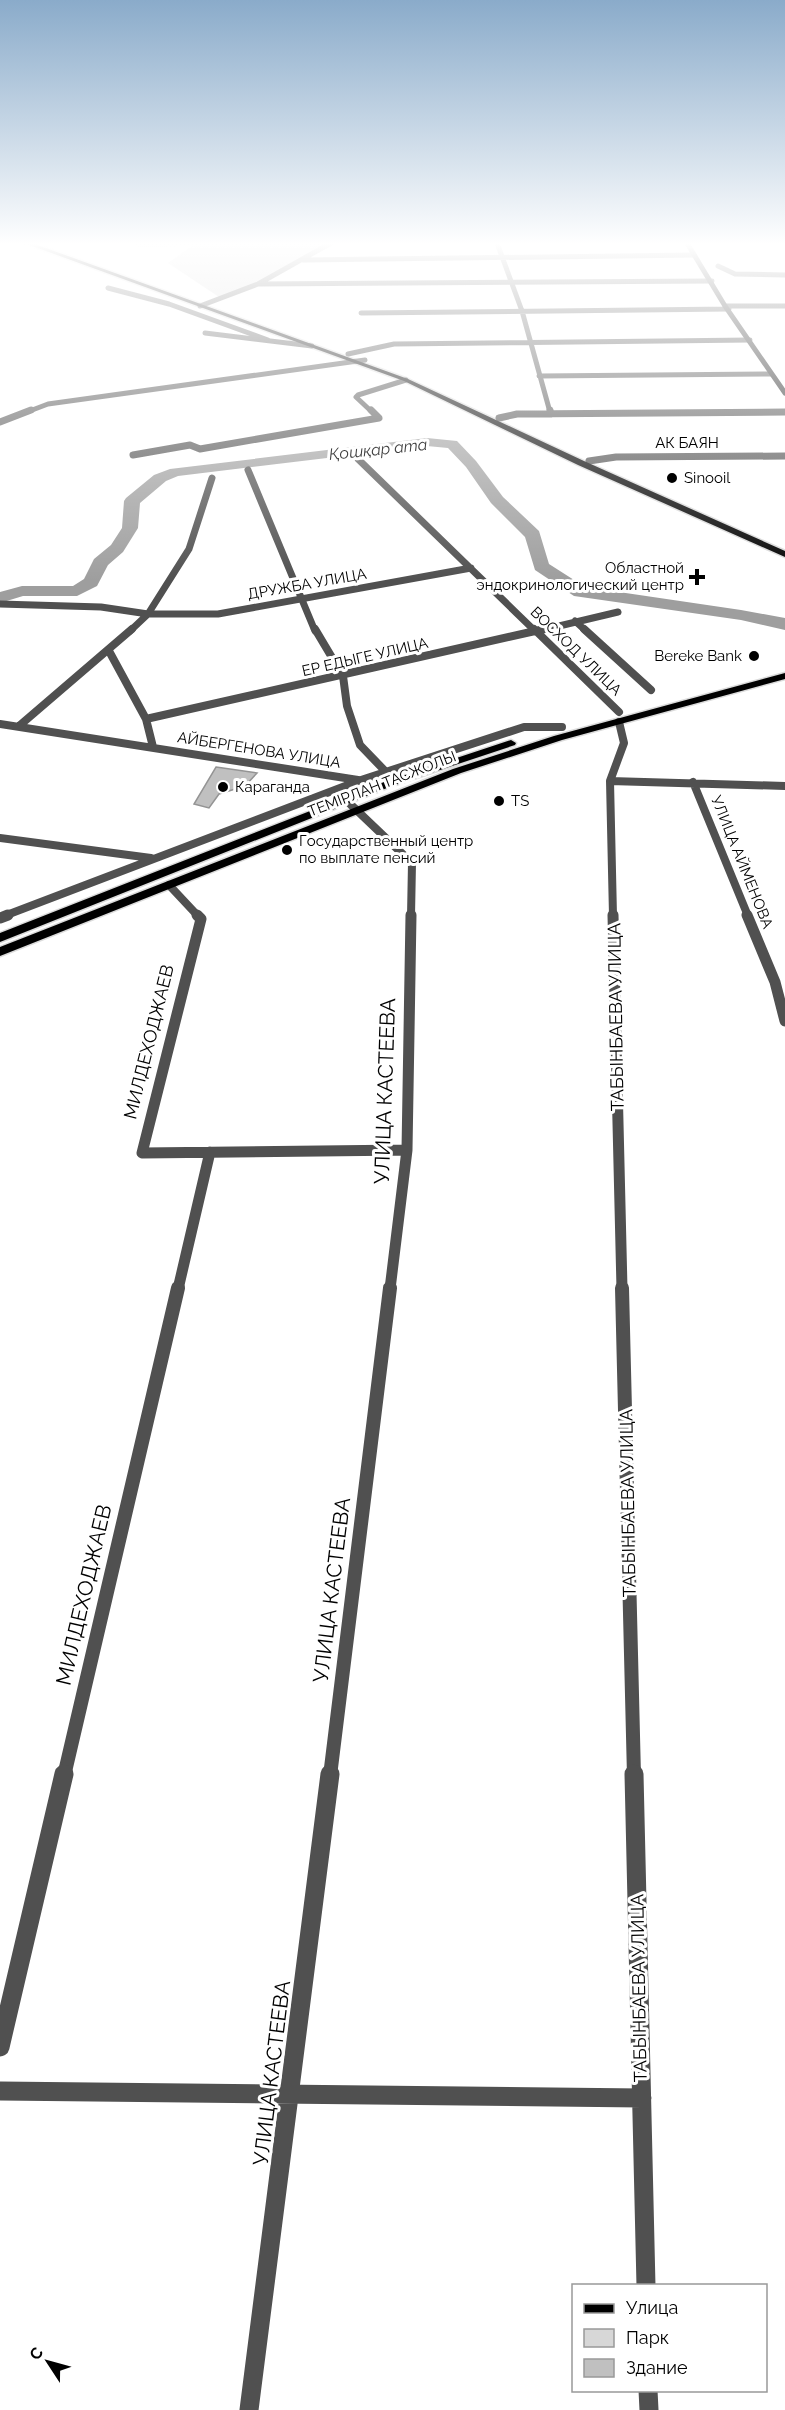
<svg xmlns="http://www.w3.org/2000/svg" width="785" height="2410" viewBox="0 0 785 2410" font-family="Raleway,sans-serif">
	<rect width="100%" height="100%" fill="#fff"/>
	<path fill="#d7d7d7" d="M132 243H331L258 284 222 299 168 263 192 246 139 247Z"/>
	<g fill="none" stroke-linecap="round" stroke-linejoin="round">
		<path fill="#9e9e9e" fill-rule="evenodd" d="M427 438 457 441 476 461 503 497 539 531 549 564 585 587 741 610 785 618V630L741 620 574 596 535 570 525 537 491 503 466 467 448 448 427 446 178 476 166 481 140 503 138 528 123 552 108 565 97 586 77 596H23L0 603V592L22 586H73L84 579 94 559 111 545 122 528 124 501 126 498 154 475 170 469Z"/>
	</g>
	<path fill="#c0c0c0" stroke="#949494" stroke-width="1.5" d="M216 767 257 773 245 786 219 794 209 808 194 804Z"/>
	<g fill="none" stroke-linecap="round" stroke-linejoin="round">
		<g stroke="#dbdbdb" stroke-width="3">
			<path id="primary" d="M24 243H32L408 379 584 461 785 551V557L578 465 404 381Z
				M785 673V679L562 740 461 773 0 956V947L453 769 554 736Z
				M511 740 516 743 515 745 392 786 0 942V933L384 782Z"/>
		</g>
		<path stroke="#505050" stroke-width="5" d="M497 243 522 311 550 412
			M303 260 694 255
			M718 266 735 274 785 275
			M258 284 712 281
			M108 288 169 304 268 340
			M200 306 258 284 331 243
			M725 306H785
			M361 313 729 309
			M205 333 312 346
			M348 354 394 344 750 340
			M539 376 771 374
			M27 412 48 404 365 360
			M372 412 356 397 358 395 406 380"/>
		<path stroke="#505050" stroke-width="7" d="M550 410 551 414
			M499 418 517 414 785 412
			M0 422 31 410
			M133 455 190 445 200 449 379 418 371 410
			M358 459 535 631
			M589 461 616 457 785 456
			M248 470 315 631
			M0 604 101 607 148 614H218L471 568
			M575 621 586 631
			M130 631 148 614 189 549 212 478
			M538 631 618 612"/>
		<path stroke="#505050" stroke-width="8" d="M315 629 343 676 347 706 360 745 386 772
			M534 629 619 712
			M584 629 651 690
			M109 651 146 719
			M0 724 358 780
			M19 726 132 629
			M153 747 146 719 544 629
			M610 781 785 786
			M693 782 748 916
			M347 801 412 863 411 916
			M0 838 151 858
			M169 885 198 916
			M4 916 361 780 524 727H562
			M613 916 610 781 624 743 619 722"/>
		<path stroke="#505050" stroke-width="11" d="M197 915 201 919 142 1153 407 1150
			M613 915 622 1289
			M747 915 775 982 785 1021
			M0 918 8 915
			M178 1289 210 1152
			M390 1289 407 1150 411 915"/>
		<path stroke="#505050" stroke-width="14" d="M622 1288 634 1776
			M64 1776 178 1288
			M330 1776 390 1288"/>
		<path stroke="#505050" stroke-width="19" d="M634 1774 646 2286
			M0 2047 64 1774
			M0 2091 642 2098
			M648 2390 649 2410
			M249 2410 330 1774"/>
		<path stroke="#1d1d1d" stroke-width="5" d="M687 243 725 306 785 393"/>
		<use href="#primary" fill="#000" fill-rule="evenodd"/>
	</g>
	<linearGradient id="sky" x2="0" y2="1"><stop stop-color="#8aabca"/><stop offset="0.42" stop-color="#fff"/><stop offset="1" stop-color="#fff" stop-opacity="0"/></linearGradient>
	<rect width="785" height="581" fill="url(#sky)"/>
	<g fill="#000" stroke="#fff" stroke-width="2">
		<circle cx="672" cy="478" r="6"/>
		<path d="M694 568h6v6h6v6h-6v6h-6v-6h-6v-6h6z"/>
		<circle cx="754" cy="656" r="6"/>
		<circle cx="223" cy="787" r="6"/>
		<circle cx="499" cy="801" r="6"/>
		<circle cx="287" cy="850" r="6"/>
	</g>
	<g text-anchor="middle" stroke-width="6" stroke-linejoin="round" paint-order="stroke">
		<g font-size="15" fill="#000" stroke="#fff">
			<text x="687" y="448">АК БАЯН</text>
			<text transform="translate(307 584) rotate(-10)" y="5">ДРУЖБА УЛИЦА</text>
			<text transform="translate(576 651) rotate(44)" y="5">ВОСХОД УЛИЦА</text>
			<text transform="translate(365 657) rotate(-13)" y="5">ЕР ЕДЫГЕ УЛИЦА</text>
			<text transform="translate(259 750) rotate(9)" y="5">АЙБЕРГЕНОВА УЛИЦА</text>
			<text transform="translate(382 784) rotate(-21)" y="5">ТЕМІРЛАН ТАСЖОЛЫ</text>
			<text transform="translate(742 862) rotate(68)" y="5">УЛИЦА АЙМЕНОВА</text>
		</g>
		<g font-size="15" fill="#000" stroke="#fff" text-anchor="start">
			<text x="684" y="483">Sinooil</text>
			<text x="684" y="573" text-anchor="end">Областной<tspan x="684" dy="17">эндокринологический центр</tspan></text>
			<text x="742" y="661" text-anchor="end">Bereke Bank</text>
			<text x="235" y="792">Караганда</text>
			<text x="511" y="806">TS</text>
			<text x="299" y="846">Государственный центр<tspan x="299" dy="17">по выплате пенсий</tspan></text>
		</g>
		<g font-size="16" font-style="italic" fill="#3f3f3f" stroke="#fff">
			<text transform="translate(378 449) rotate(-6)" y="6">Қошқар ата</text>
		</g>
		<g font-size="18" fill="#000" stroke="#fff">
			<text transform="translate(616 1017) rotate(-91)" y="6">ТАБЫНБАЕВА УЛИЦА</text>
			<text transform="translate(149 1042) rotate(-76)" y="6">МИЛДЕХОДЖАЕВ</text>
			<text transform="translate(628 1503) rotate(-91)" y="6">ТАБЫНБАЕВА УЛИЦА</text>
			<text transform="translate(639 1988) rotate(-91)" y="6">ТАБЫНБАЕВА УЛИЦА</text>
		</g>
		<g font-size="21" fill="#000" stroke="#fff">
			<text transform="translate(385 1091) rotate(-88)" y="7">УЛИЦА КАСТЕЕВА</text>
			<text transform="translate(332 1590) rotate(-83)" y="7">УЛИЦА КАСТЕЕВА</text>
			<text transform="translate(84 1595) rotate(-77)" y="7">МИЛДЕХОДЖАЕВ</text>
			<text transform="translate(272 2073) rotate(-83)" y="7">УЛИЦА КАСТЕЕВА</text>
		</g>
	</g>
	<rect x="572" y="2284" width="195" height="108" fill="#ffffff" stroke="#999999" stroke-width="1.5"/>
	<rect x="584" y="2304" width="30" height="9" fill="#000000" stroke="#999999" stroke-width="1.5"/>
	<text x="626" y="2314" font-size="18" fill="#000000">Улица</text>
	<rect x="584" y="2329" width="30" height="18" fill="#d7d7d7" stroke="#999999" stroke-width="1.5"/>
	<text x="626" y="2344" font-size="18" fill="#000000">Парк</text>
	<rect x="584" y="2359" width="30" height="18" fill="#c0c0c0" stroke="#999999" stroke-width="1.5"/>
	<text x="626" y="2374" font-size="18" fill="#000000">Здание</text>
	<g transform="translate(48 2362) rotate(306)" stroke="#ffffff" stroke-width="4.5" paint-order="stroke">
	<path d="M0-4.5L10 22L0 15L-10 22Z" fill="#000000"/>
	<text y="-9" font-size="16" font-weight="bold" text-anchor="middle" fill="#000000">С</text>
	</g>
</svg>
